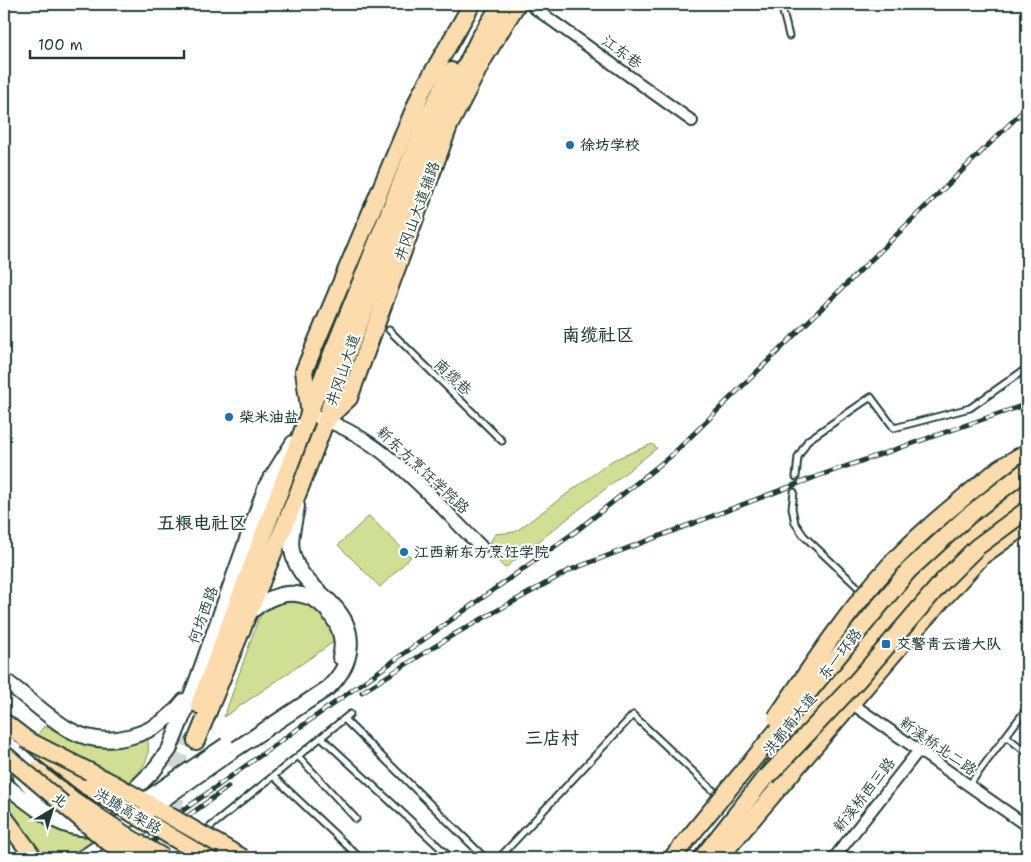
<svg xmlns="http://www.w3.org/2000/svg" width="1031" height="862" viewBox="0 0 1031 862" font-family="'Shantell Sans','LXGW WenKai TC',sans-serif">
	<rect width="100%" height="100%" fill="#fff"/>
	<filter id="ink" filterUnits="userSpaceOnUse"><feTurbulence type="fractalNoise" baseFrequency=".02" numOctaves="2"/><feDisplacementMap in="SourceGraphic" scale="10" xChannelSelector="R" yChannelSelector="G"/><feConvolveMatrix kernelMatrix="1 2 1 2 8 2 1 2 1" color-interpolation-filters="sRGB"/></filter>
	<g filter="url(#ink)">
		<path fill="#d0df93" stroke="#788e64" d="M652 444 657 448 505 568 486 549 495 534 515 532 613 460Z
			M369 516 411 557 380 587 338 545Z
			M290 600C319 603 327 616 335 641L224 717 258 620C265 607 276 602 290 600Z
			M44 726C67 736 95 751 122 746 130 744 139 739 147 736 154 766 135 776 114 794L28 747Z
			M4 789 106 835 62 858H42L4 808Z"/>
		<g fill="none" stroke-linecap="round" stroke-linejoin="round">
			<path stroke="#d2d8d6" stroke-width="16" stroke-dasharray="16 8" stroke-linecap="butt" d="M167 791 187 737
				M142 858 158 814
				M157 858 184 777"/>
			<g stroke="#1f3d34" stroke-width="9">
				<path id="service" d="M781 4 789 36
					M389 330 502 441
					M796 477 798 457 808 440 871 397 894 428 970 408 1027 368
					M794 492 792 508 795 523 804 536 863 592 881 602
					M344 719 485 858
					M1006 736 1027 753
					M321 737 451 858
					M298 756 356 819
					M273 776 357 855
					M969 785 1027 708
					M204 832 350 714
					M499 858 633 715 719 796"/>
			</g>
			<g stroke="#1f3d34" stroke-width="14">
				<path id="minor" d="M533 7 692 121
					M848 701 1027 826
					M79 858 109 838
					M180 858 190 838 225 858
					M834 858 919 750"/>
			</g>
			<g stroke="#1f3d34" stroke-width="16">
				<path id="tertiary" d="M319 418C386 440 432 499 481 547"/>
			</g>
			<g stroke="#1f3d34" stroke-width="18">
				<path id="secondary" d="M247 615C260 603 277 592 296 594 325 597 348 629 340 657
					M4 680C25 695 45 715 68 729 107 752 158 735 184 701
					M4 741 43 775
					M225 756 328 688C353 664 359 632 333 605 318 589 299 578 293 555 288 540 295 521 297 506
					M20 776 55 811 66 817
					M4 784C57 825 78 845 144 813
					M106 809 137 787 154 770 169 750 195 686 266 486 293 443"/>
			</g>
			<g stroke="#1f3d34" stroke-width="20">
				<path id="primary" d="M310 415 304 371 421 93 472 4
					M326 420 349 398 449 126 484 58 517 4
					M1000 468 1027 452
					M4 817 34 858
					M719 858 901 645 982 556 1027 524"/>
			</g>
			<g stroke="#1f3d34" stroke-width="20">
				<path id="trunk" d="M199 705 327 366 428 116 451 71
					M4 722 88 787
					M798 735C837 684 879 628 923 581 954 548 991 520 1027 492
					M196 741 300 488 326 420 339 375 436 127 479 39 501 4
					M34 770 76 802
					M702 858 774 766"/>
			</g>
			<use href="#service" stroke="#fff" stroke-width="5"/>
			<use href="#minor" stroke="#fff" stroke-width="10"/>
			<use href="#tertiary" stroke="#fff" stroke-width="12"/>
			<use href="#secondary" stroke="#fff" stroke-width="14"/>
			<use href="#primary" stroke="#fcdcac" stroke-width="16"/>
			<use href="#trunk" stroke="#fcdcac" stroke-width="16"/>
			<g stroke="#1f3d34" stroke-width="5">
				<path id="rail" d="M362 692 453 635 570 570 818 476 1027 404
					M116 858 575 532 672 455 1027 107
					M130 858 228 787"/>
			</g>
			<use href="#rail" stroke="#fff" stroke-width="3" stroke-dasharray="9" stroke-linecap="butt"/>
			<g stroke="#1f3d34" stroke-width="18" stroke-linecap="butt">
				<path id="secondary-bridge" d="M148 798 226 745
					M147 811 225 756"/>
			</g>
			<g stroke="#1f3d34" stroke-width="20" stroke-linecap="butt">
				<path id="primary-bridge" d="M767 777 857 681 943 581 977 547 1027 510"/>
			</g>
			<g stroke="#1f3d34" stroke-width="20" stroke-linecap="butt">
				<path id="trunk-bridge" d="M776 718C812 665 846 613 889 566 923 529 962 499 1000 468
					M25 739 114 784 243 858
					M4 754 108 842 134 858
					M88 787 207 858
					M76 802 130 838 164 858
					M672 858 909 570 968 516 1027 470"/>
			</g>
			<use href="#secondary-bridge" stroke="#fff" stroke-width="14"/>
			<use href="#primary-bridge" stroke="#fcdcac" stroke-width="16"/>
			<use href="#trunk-bridge" stroke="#fcdcac" stroke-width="16"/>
		</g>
	</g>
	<g fill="#1f6fb2" stroke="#fff" stroke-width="2">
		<circle cx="570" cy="145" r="5"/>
		<circle cx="229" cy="417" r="5"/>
		<circle cx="404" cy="552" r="5"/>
		<rect x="881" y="639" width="10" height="10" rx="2.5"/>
	</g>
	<g text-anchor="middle" stroke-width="4" stroke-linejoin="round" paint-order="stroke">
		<g font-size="15" fill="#1f3d34" stroke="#fff">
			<text transform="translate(622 52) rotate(36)" y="5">江东巷</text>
			<text transform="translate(417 211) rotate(-70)" y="5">井冈山大道辅路</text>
			<text transform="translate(343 370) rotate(-71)" y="5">井冈山大道</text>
			<text transform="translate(453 377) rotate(44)" y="5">南缆巷</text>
			<text transform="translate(423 470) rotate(43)" y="5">新东方烹饪学院路</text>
			<text transform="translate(203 615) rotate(-70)" y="5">何坊西路</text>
			<text transform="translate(840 654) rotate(-52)" y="5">东一环路</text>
			<text transform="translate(790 724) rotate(-51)" y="5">洪都南大道</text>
			<text transform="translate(938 746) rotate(35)" y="5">新溪桥北二路</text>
			<text transform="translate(864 795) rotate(-52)" y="5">新溪桥西三路</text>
			<text transform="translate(128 811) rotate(31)" y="5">洪腾高架路</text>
		</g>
		<g font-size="15" font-weight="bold" fill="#1f3d34" stroke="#fff" text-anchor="start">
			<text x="580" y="150">徐坊学校</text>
			<text x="239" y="422">柴米油盐</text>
			<text x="414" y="557">江西新东方烹饪学院</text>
			<text x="896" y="649">交警青云谱大队</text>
		</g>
		<g font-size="18" font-weight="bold" fill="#1f3d34" stroke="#fff">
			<text x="598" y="341">南缆社区</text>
			<text x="202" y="529">五粮电社区</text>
			<text x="552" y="744">三店村</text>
		</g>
	</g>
	<rect width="1031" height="862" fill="none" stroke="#fff" stroke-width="20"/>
	<rect x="10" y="10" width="1011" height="842" fill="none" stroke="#1f3d34" stroke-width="2" filter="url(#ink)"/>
	<g transform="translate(52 810) rotate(38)" stroke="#ffffff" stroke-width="4" paint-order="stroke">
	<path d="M0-4L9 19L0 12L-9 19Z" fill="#1f3d34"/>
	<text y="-8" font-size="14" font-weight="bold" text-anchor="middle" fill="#1f3d34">北</text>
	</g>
	<path d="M30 50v8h154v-8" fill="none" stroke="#1f3d34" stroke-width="2.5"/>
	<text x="38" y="50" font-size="15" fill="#1f3d34" stroke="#ffffff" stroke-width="4" paint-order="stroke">100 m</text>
</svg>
